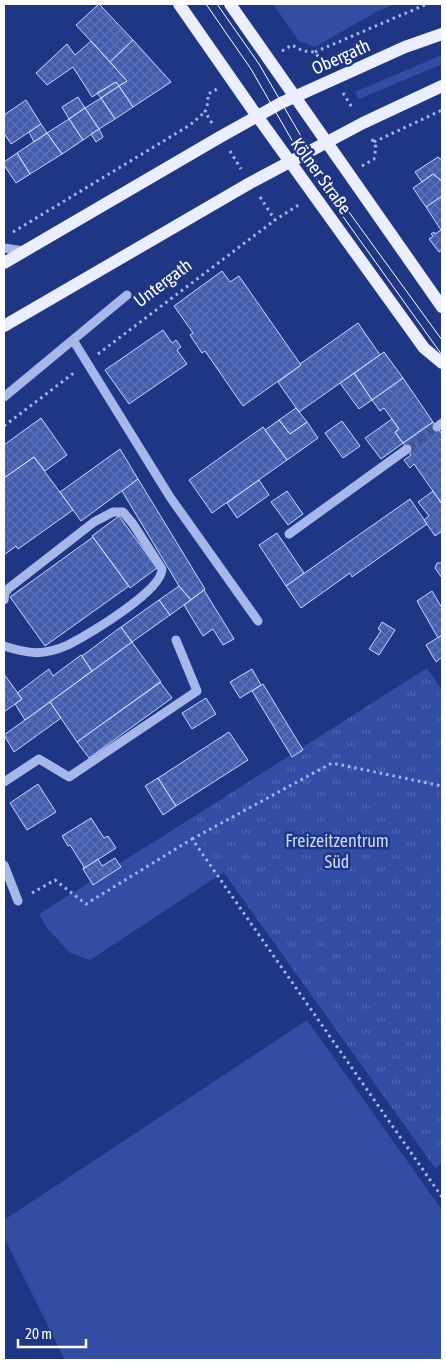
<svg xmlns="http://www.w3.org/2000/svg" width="446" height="1364" viewBox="0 0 446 1364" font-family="'Asap Condensed',sans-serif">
	<defs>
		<pattern id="park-tufts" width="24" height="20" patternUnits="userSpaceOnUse" patternTransform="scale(1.25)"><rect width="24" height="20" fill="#324da3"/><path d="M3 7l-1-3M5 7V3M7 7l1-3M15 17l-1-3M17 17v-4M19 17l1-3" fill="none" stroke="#5168b1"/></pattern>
		<pattern id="building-cross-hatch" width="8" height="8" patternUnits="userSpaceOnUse" patternTransform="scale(1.25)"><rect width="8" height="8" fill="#435cac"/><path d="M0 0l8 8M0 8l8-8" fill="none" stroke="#5f74b8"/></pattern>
	</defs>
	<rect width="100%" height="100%" fill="#1f3685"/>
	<path fill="#324da3" d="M273 4H396L378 11 315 47 299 41Z
		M442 55V64L359 99 355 92Z
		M187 821 224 872 90 960 70 953 47 928 39 914Z
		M307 1020 442 1210V1360H65L4 1237V1220Z"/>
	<path fill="url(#park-tufts)" d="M427 668 442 690V1163L435 1168 187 821Z"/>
	<path fill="url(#building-cross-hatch)" stroke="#ccd6f7" d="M99 4 133 40 110 62 76 25Z
		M133 40 171 82 133 107 119 86 127 81 110 62Z
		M91 41 127 81 119 86 116 82 92 97 73 67 47 85 36 73 67 44 75 55Z
		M116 82 119 86 101 98 97 93Z
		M119 86 133 107 115 119 101 98Z
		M78 97 85 108 69 119 62 107Z
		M101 98 115 119 99 129 85 108Z
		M26 100 41 124 11 144 4 133V115Z
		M85 108 99 129 83 140 69 119Z
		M69 119 83 140 62 154 47 133Z
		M41 124 47 133 34 142 29 132Z
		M99 129 103 137 96 142 91 134Z
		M47 133 62 154 30 174 17 153Z
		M17 153 30 174 16 183 4 165V162Z
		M438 157 442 160V181L433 174 422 182 415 172Z
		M433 174 442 181V196L426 207 413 188Z
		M442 196V250L439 252 429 239 433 236 431 234 434 232 435 234 441 230 426 207Z
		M222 271 230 282 239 276 301 365 243 406 205 351 202 353 190 335 193 333 174 306Z
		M358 323 380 355 299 412 278 382 301 365 300 364Z
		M163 330 172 343 176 340 181 347 177 350 187 364 129 404 105 370Z
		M384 352 403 378 372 400 354 373Z
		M354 373 372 400 359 409 340 383Z
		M403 378 433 422 403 443 395 432 399 429 384 408 380 411 372 400Z
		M296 408 307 422 290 434 279 420Z
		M41 418 67 455 45 471 34 457 4 478V445Z
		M392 419 399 429 395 432 403 443 381 459 365 438Z
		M279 420 290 434 307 422 318 438 287 460 265 430Z
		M342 421 360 446 343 458 325 433Z
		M433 422 442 434V504L414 464 410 468 404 460 411 455 403 443Z
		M263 427 287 460 212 513 189 480Z
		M120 449 138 479 81 521 60 492Z
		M34 457 73 510 18 549 16 546 4 555V478Z
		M138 479 205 589 191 600 179 586 122 491Z
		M259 480 269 495 237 518 227 503Z
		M287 491 303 514 288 525 271 502Z
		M433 491 442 504V531L435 536 424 520 429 516 418 502Z
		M410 499 427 524 352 577 350 573 301 608 286 586Z
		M119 516 157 568 130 588 92 536Z
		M277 533 304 573 286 586 259 545Z
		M93 537 129 586 45 646 10 597Z
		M442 561V578L435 568 437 563H442Z
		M179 586 191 600 170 615 159 600Z
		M204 590 234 639 223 645 213 629 203 636 184 605Z
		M432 591 442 608V635L438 638 417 601Z
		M159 600 170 615 132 642 121 627Z
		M382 622 395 630 379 655 369 649 381 631 378 629Z
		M121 627 132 642 92 671 82 656Z
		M442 635V657L436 662 426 645Z
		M132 642 161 682 77 742 50 702Z
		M81 655 92 671 25 720 15 704 22 699 17 693 49 669 53 676Z
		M252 669 261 685 240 698 230 682Z
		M4 674 22 699 4 712Z
		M160 682 172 698 89 758 77 742Z
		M263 684 303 750 292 757 252 691Z
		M206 698 216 714 192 729 182 713Z
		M50 702 61 718 14 752 4 735Z
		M229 732 248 760 176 806 158 778Z
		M158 778 176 806 163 815 145 786Z
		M38 784 56 812 27 830 10 803Z
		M91 818 104 838 108 836 116 848 83 869 84 867 70 845 68 846 62 836Z
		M115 858 121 867 93 885 83 869 98 859 102 866Z"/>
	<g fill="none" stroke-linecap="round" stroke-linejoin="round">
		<path stroke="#415497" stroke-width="9" stroke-dasharray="9 4.5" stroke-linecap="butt" d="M407 449 437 427"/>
		<path stroke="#a7b7ea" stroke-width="3" stroke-dasharray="2.5 4" stroke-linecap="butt" d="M282 51 292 45 303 51 315 52 324 65
			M315 52 427 4
			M343 93 353 109
			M212 123 205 112 208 102V94L217 89
			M374 142 442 110
			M230 151 241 169
			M362 166 374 159 376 147 371 137
			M260 197 275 220
			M13 232 190 125 205 112
			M98 354 275 220 300 204
			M4 426 75 372
			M192 839 332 763 442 786
			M32 893 55 880 86 904 192 839 442 1197"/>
		<path stroke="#a7b7ea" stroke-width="9" d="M4 248 24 251
			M73 340 170 497 258 621
			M4 397 127 295
			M437 427 442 423
			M289 534 407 449
			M4 600 5 593 9 588 94 522 113 512H123L133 524 162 569C162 591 89 634 68 645 43 656 29 654 4 646
			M4 782 39 759 69 777 197 691 176 640
			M4 865 18 901"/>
		<path stroke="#ebeefe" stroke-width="12" d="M179 4 257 116 424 348 442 363
			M230 4 442 307
			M4 263 220 137 281 103 405 47 442 34
			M4 326 250 183 363 123 442 86"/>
		<path stroke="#fff" stroke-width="1" d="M206 4 251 69 301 156 324 190 442 355
			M217 4 259 64 330 186 442 340"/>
	</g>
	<g text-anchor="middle" stroke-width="5" stroke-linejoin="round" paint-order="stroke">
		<g font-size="18" fill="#fff" stroke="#1f3685">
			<text transform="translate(341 57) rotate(-24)" y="6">Obergath</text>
			<text transform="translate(321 176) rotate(54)" y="6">Kölner Straße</text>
			<text transform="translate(163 283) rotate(-37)" y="6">Untergath</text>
		</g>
		<g font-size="18" fill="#ccd6f7" stroke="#1f3685">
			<text x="337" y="847">Freizeitzentrum<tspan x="337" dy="21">Süd</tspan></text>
		</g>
	</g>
	<rect width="446" height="1364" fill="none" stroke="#ffffff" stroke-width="10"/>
	<path d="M18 1339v8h68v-8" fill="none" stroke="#ffffff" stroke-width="2.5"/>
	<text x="25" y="1339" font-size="15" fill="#ffffff" stroke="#1f3685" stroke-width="4" paint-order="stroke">20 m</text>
</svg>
